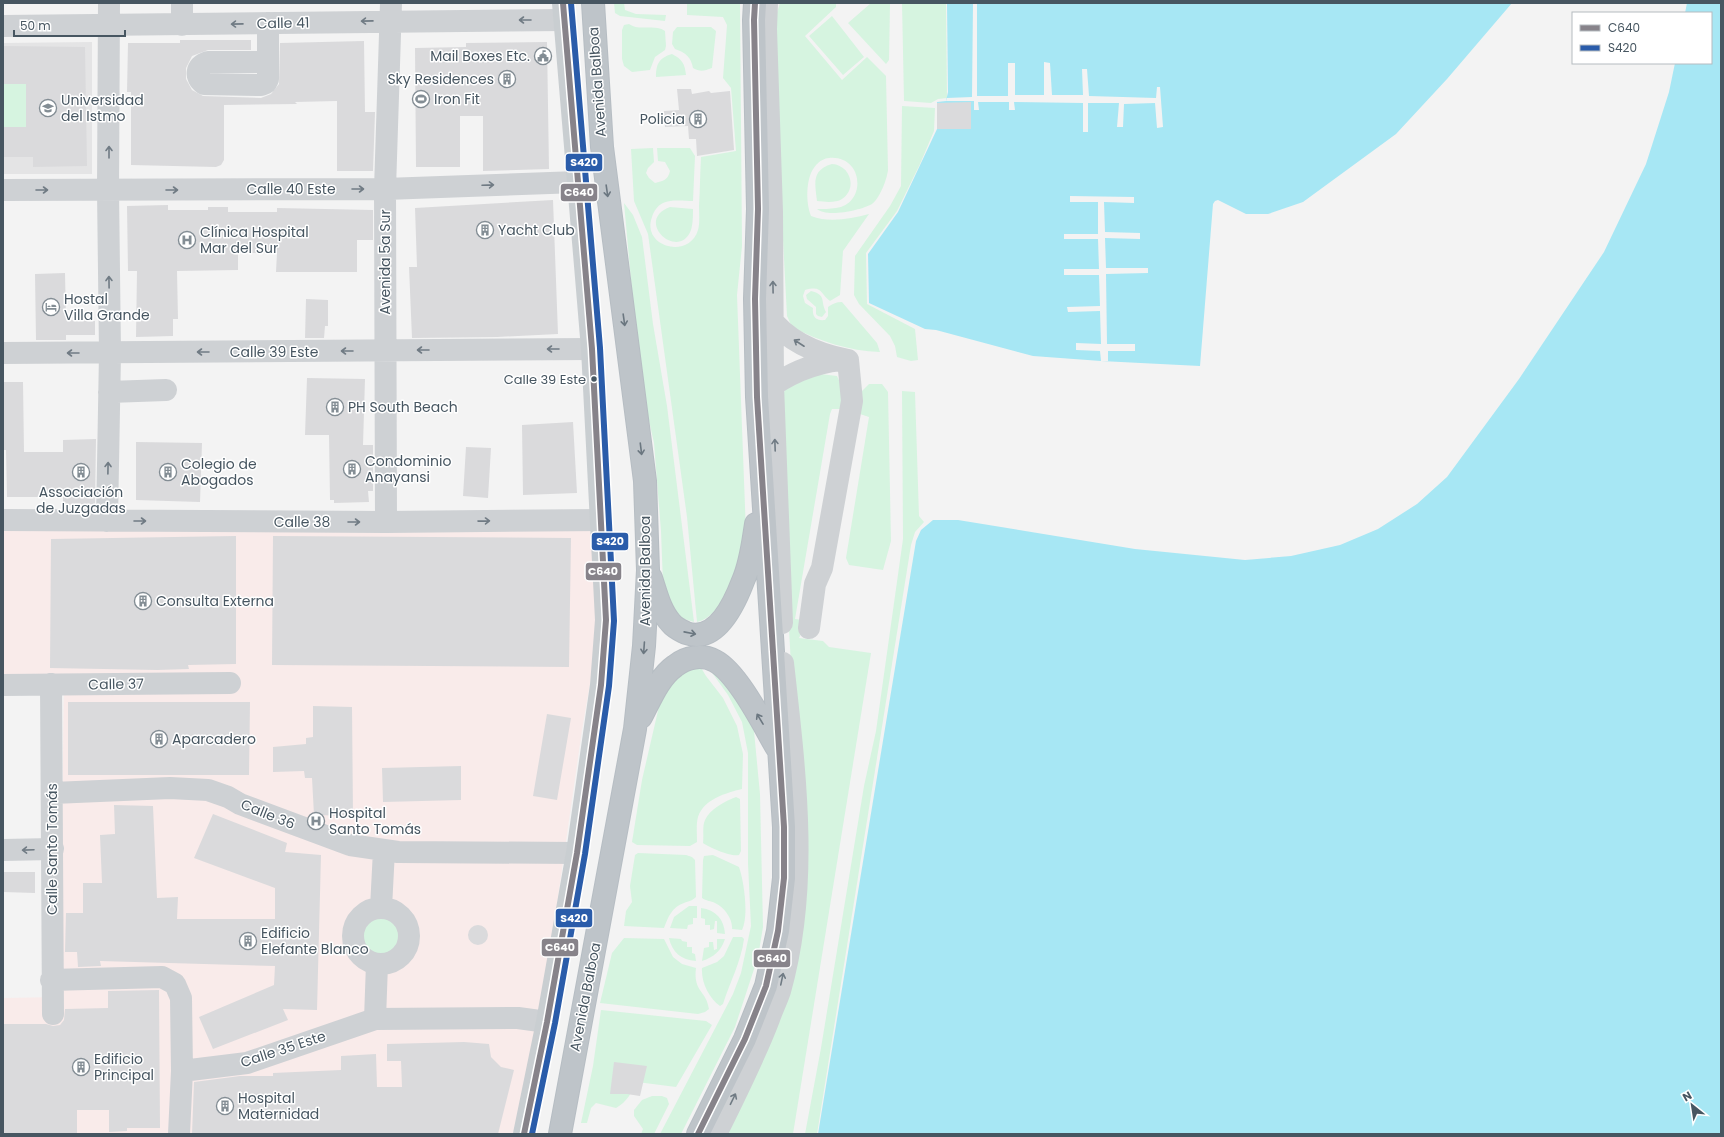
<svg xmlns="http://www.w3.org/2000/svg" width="1724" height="1137" viewBox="0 0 1724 1137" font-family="Poppins,sans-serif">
	<rect width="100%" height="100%" fill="#f3f3f3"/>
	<path fill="#e4e4e5" d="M92 42V174H3V43Z"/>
	<path fill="#f9ebea" d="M602 520 601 620 582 730 556 911 518 1134H3V998L60 997 64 675H3V531Z"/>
	<path fill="#d6f4e0" d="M614 3H624L625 10 636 14 666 15 665 21 620 16 615 13Z
		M687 3H740L742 246 737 295 746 533C744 541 744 550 742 558 735 578 720 617 697 622L687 517 675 430 648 234 634 201 631 149 653 148 654 162 648 168 646 173 649 178 655 183C663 181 668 180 670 171L665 162 658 161 657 148H690L695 156 693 201C684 201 672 199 663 203 657 206 654 211 652 217 641 247 689 260 698 230 700 223 699 214 699 206 700 190 700 174 701 157L736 151 731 88 723 78 727 25 723 17 687 15Z
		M780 3H836V7L805 36 842 80 867 57 886 76 888 170C887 179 880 198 872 204 862 210 827 218 817 209 823 209 830 209 836 208 867 204 864 155 829 158 820 159 815 165 811 173 806 185 806 204 811 216 829 223 850 219 869 214L843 251 840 295 830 301C820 294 823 285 805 290L803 296 805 303 813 308C812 317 816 321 825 320L828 316V307C832 304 836 302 842 302L877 343 880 352C849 351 819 341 792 327L787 316 772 29Z
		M871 3 890 4 889 60 886 64 848 23Z
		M902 3H946L947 98 938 99 931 103 904 101Z
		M832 16 864 57 843 75 809 36Z
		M629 24C640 32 655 23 665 31L666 46 665 50 655 57 650 70 632 72 624 66 622 59V30L624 25Z
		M677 27H711L716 31 712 68C704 71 700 72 693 68 691 57 686 53 675 49L672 44 673 32Z
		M672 54C682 59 685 64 686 75L656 77C656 64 659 58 672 54Z
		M3 84H26V127H3Z
		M902 106 935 108 934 131 920 164 897 211 866 253 867 304 915 329 918 360 911 361 897 357 895 346 890 336 859 304 854 295 855 256 890 206 901 186Z
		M832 164C850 165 858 188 842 199 836 203 825 202 817 201 815 184 811 170 832 164Z
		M624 203 633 215 642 237 653 324 667 406 694 622 678 617 670 608 663 584 661 531 654 443 643 394 634 313Z
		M670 207 693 209C693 215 693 224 691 230 679 262 633 221 670 207Z
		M811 291C827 295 820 301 826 312L822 317 818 316 816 314V307L807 299 806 295Z
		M812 373 837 376 844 391 841 409H832L830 414 795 619 803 620V630L799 638 823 641 829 647 871 653 793 1134H719L768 1036 791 665 784 538 782 395 789 384Z
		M869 384H882L888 392 891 541 883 570 849 565 846 558 869 417 857 413 860 393Z
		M902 391 915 392 919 516 924 522 915 532 911 545 817 1134H805L821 1048 864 786 876 731 903 539Z
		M700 666 706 676 723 698 737 726 743 754 742 789C726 793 704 799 698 817 696 824 697 834 697 842L690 846 637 845 632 842 642 780 660 702 667 686 681 671Z
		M708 667 722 679 750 716 754 731 760 794 763 927 758 957 735 1027 681 1134H660L733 994 741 973 751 926 748 864V753L742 722 728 695Z
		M736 797 740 799 741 851 739 855C731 857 710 848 703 843 704 836 702 826 705 820 710 809 725 801 736 797Z
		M638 853 686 855 692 857 695 860 696 897C692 901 689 901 684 903 672 907 668 917 664 928L624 926 626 911 632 902 630 886 635 855Z
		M713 855 739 867C744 881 749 916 742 930L732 929C733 919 724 907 715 903 711 901 706 901 702 898L703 860 704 856Z
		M689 906H697V918H693V924L688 925 687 929 670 928 674 917Z
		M701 908C716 910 724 919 725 934L717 933V921H715L714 929 710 930V925H705V919L701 918Z
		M358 937a21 21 0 1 1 42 0a21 21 0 1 1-42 0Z
		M733 937H742L744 939C741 962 730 982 723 1004L720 1006C709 998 701 982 702 968L717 962 724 956Z
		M624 938 664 939 673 957 682 964 696 968C693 992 706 990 709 1009L705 1012 698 1014 600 1003 612 953Z
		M669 938 681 939 682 941 687 942V947H692V953L695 954 696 961C681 960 672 952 669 938Z
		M717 939H725C721 951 714 957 702 961L704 948 709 947V942H713L714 950 717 949Z
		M601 1010 706 1021 712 1025 676 1087 637 1082C631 1093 627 1102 616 1108L596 1103 591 1108 587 1123H581L593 1066Z
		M652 1096H662L667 1098 669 1104 654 1134H641L643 1129 634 1116V1110L642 1100Z"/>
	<path fill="#a7e7f4" d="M947 3H1512L1447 79 1396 134 1303 202 1268 214H1246L1218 200 1215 201 1213 204 1200 366 1101 361 1033 356 936 330 925 329 869 303 868 254 898 212 937 129V102L946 101 948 92Z
		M1687 3H1721V1134H818L916 541 921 530 933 520H958L1135 549 1245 560 1291 556 1340 545 1378 529 1417 504 1447 477 1519 379 1604 252 1646 164 1669 92 1675 63H1711V13H1685Z"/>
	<path fill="#f3f3f3" d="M973 3H977V96H1008V63H1015V95H1044V62L1050 63 1052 95H1083L1082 69H1087L1089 96 1156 98 1157 87H1160L1163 127 1157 128 1155 103 1124 104 1123 127H1117L1119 103H1088V132H1083V103L1014 102 1015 110H1009V102H978L979 110H974V101H946L947 98 972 97Z
		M1070 196 1134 197V203L1104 202 1105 232 1140 233V239L1105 238 1106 268H1148V273L1106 274 1107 344H1135V351H1108V361H1101L1100 351 1076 350V343L1101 344 1100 311 1068 312 1067 307 1100 306 1099 275H1064V269H1099L1098 239H1064V234H1098V202H1070Z"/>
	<path fill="#dadadc" d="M180 40H251V50H208L192 56 186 68V79L192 90 203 96 261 98 271 94 279 84 280 43 364 41 365 112H375L373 171H337V101L295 102 297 104 224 105V160L221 165 216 167 131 165V92H127L128 43H180Z
		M547 42 549 169 483 171V116H460V167H416L415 48 466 47V43Z
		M3 46 85 47 87 166 33 167V157H3V127H26V84H3Z
		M677 89H691L692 94 709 91 711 93 730 91 734 150 697 156 696 139H689L688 126 665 127 664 111 679 110Z
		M971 102V129H937V103Z
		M553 200 558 334 497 337 412 338 409 267H417L415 208Z
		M168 205V210H208V207H228V212H277V208L373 210V240H357V272H276L277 253H238V270L177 271 178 319H173V336L136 337 137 271H128L127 206Z
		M65 273 66 320 95 321V335H66V340H36L35 274Z
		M306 299 328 300V326H325L324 338H305Z
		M307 378 365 379 363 445H373V491H368L369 502 334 503V500H330L329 435H305Z
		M3 382H23L24 452H63V440L96 439 95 504 63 505V497H7L6 450H3Z
		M573 422 577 493 523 495 522 425Z
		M136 442 202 443 200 502 136 500Z
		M466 447 491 448 488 498 463 496Z
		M236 536V664L188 665 189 669 157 670 50 668 51 539Z
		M273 536 571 538 569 667 272 665Z
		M68 702H250L249 775H68Z
		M313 706 352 707 353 816 314 815 312 778H305L304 771 273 772V747L306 744V738L313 737Z
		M547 714 571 718 557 800 533 796Z
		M461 766V800L383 802 382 768Z
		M114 805 153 806 157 898 178 897 177 919H275V888L194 858 213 814 287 843 285 852 321 855 317 1010 283 1009 288 1020 213 1049 199 1017 274 985 275 966 100 961 101 966 78 967 77 952H65L66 913H83V883H102L100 835 115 834Z
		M3 872H35V893L3 892Z
		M468 935a10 10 0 1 1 20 0a10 10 0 1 1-20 0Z
		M159 990 160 1128H127V1131L109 1132V1110H77V1134H3V1024H46L53 1026 60 1025 64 1020 65 1009 108 1008V991Z
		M464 1042 489 1044 491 1057 501 1067 514 1070 498 1134H192L194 1082 240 1076H273V1073L341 1070V1056L376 1054 377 1087H402L401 1061H387V1044Z
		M614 1062 647 1066 640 1096 627 1094H610Z"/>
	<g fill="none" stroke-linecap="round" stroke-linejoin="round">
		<g stroke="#b6bdc3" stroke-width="24">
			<path id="highway" d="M651 578C656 593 660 611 671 623 675 628 680 630 686 633 717 644 735 602 743 581 751 563 753 543 756 524
				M641 717C650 700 659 677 675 666 686 657 702 654 715 661 738 673 764 726 777 748
				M560 1134 635 729 644 646 648 570 645 481 602 147 593 3
				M698 1134 745 1039 766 986 778 931 784 878V827L757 397 755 299 758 209 754 20 755 3"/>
		</g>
		<path stroke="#ced1d4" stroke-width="22" d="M182 3V25
			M767 3 766 29 772 212 773 385 782 623
			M268 23V79L266 83 261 85 204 84C194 77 196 66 208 62H268
			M3 26 564 20
			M3 190 385 189 578 182
			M768 315C787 342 817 354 848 360
			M3 353 592 349
			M109 392 166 390
			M763 392C787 375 811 363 841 360
			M3 520 386 522 602 520
			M107 521 110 353 108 190 109 3
			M386 522 385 189 391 3
			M809 628 815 584 822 568 852 401 848 360
			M51 684 53 1014
			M3 685 230 683
			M53 793 170 788 208 790 228 797 240 804 350 845 398 852 577 853
			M3 850 53 849
			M353 936a28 28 0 1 1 56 0a28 28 0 1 1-56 0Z
			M381 908 384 850
			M51 980 162 977 175 984 181 998 182 1071 179 1134
			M375 1019 377 964
			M182 1071 247 1063 375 1019 518 1018 547 1022
			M716 1134C735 1096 754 1058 769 1019 772 1010 777 1000 780 991 810 885 795 771 783 663"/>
		<path stroke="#c9ced1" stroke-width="22" d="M524 1134 547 1022 577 853 601 685 606 620 592 349 563 3"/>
		<use href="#highway" stroke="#bec4c9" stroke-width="22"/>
		<g stroke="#fff" stroke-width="9">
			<path id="bus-1" d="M524 1134 547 1022 577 853 601 685 606 620 592 349 563 3
				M698 1134 745 1039 766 986 778 931 784 878V827L757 397 755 299 758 209 754 20 755 3"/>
		</g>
		<g stroke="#fff" stroke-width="9">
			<path id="bus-2" d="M532 1134 555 1023 585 854 609 686 614 621 600 348 571 3"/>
		</g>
		<use href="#bus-1" stroke="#87838a" stroke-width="6"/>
		<use href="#bus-2" stroke="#2a5caa" stroke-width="6"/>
	</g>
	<defs><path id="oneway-shaft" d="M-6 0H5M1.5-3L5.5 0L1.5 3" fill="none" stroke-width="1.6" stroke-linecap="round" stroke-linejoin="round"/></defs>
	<g stroke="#707b84">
		<use href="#oneway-shaft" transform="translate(525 20) rotate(180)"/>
		<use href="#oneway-shaft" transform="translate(367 21) rotate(179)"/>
		<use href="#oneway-shaft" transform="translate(237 24) rotate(179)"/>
		<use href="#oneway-shaft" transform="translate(109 152) rotate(-90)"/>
		<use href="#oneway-shaft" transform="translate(488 185) rotate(-2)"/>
		<use href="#oneway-shaft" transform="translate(358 189)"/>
		<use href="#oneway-shaft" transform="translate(42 190)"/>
		<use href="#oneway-shaft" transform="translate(172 190)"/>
		<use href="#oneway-shaft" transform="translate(109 282) rotate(-91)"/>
		<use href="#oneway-shaft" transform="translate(773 287) rotate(-91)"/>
		<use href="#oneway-shaft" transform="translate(799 343) rotate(-147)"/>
		<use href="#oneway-shaft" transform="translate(553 349) rotate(180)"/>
		<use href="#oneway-shaft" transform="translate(423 350) rotate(180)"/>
		<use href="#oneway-shaft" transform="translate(347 351) rotate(180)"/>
		<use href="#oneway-shaft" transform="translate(203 352) rotate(180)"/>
		<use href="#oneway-shaft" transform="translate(73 353) rotate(180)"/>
		<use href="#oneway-shaft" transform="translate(775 445) rotate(-92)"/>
		<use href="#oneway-shaft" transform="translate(108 468) rotate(-89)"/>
		<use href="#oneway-shaft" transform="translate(140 521)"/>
		<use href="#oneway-shaft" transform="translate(484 521) rotate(-1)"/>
		<use href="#oneway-shaft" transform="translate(354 522)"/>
		<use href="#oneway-shaft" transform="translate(28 850) rotate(178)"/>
		<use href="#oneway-shaft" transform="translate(782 979) rotate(-78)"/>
		<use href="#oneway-shaft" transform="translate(733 1099) rotate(-64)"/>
	</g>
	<g stroke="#6b7780">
		<use href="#oneway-shaft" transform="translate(607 191) rotate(82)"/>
		<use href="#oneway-shaft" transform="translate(624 320) rotate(82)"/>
		<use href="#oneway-shaft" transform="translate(641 449) rotate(83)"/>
		<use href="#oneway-shaft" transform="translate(690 633) rotate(11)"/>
		<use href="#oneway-shaft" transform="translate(644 648) rotate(94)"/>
		<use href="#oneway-shaft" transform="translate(760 719) rotate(-121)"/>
	</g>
	<defs>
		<g id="civic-ring" transform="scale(0.9)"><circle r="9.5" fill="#fff" stroke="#838d94" stroke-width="1.5"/><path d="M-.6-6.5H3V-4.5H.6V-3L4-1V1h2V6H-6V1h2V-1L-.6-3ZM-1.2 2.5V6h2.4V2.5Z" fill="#838d94"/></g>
		<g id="building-ring" transform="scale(0.9)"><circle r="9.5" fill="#fff" stroke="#838d94" stroke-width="1.5"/><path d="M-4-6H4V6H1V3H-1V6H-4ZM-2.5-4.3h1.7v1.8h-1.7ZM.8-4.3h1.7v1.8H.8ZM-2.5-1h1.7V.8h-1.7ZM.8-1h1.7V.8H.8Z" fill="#838d94"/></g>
		<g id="stadium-ring" transform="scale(0.9)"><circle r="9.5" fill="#fff" stroke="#838d94" stroke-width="1.5"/><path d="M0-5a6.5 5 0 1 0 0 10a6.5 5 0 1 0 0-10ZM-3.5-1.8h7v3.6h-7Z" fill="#838d94"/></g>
		<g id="university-ring" transform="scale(0.9)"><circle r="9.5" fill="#fff" stroke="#838d94" stroke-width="1.5"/><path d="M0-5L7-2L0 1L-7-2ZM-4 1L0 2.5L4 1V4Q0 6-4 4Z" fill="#838d94"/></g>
		<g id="hospital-ring" transform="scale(0.9)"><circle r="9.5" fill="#fff" stroke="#838d94" stroke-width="1.5"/><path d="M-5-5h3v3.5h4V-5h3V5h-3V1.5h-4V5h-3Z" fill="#838d94"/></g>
		<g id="hotel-ring" transform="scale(0.9)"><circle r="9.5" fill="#fff" stroke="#838d94" stroke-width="1.5"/><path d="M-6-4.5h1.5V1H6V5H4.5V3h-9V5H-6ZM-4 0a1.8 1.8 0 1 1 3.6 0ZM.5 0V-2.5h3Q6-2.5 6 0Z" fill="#838d94"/></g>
	</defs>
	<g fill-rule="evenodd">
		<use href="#civic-ring" x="543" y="56"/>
		<use href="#building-ring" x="507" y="79"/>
		<use href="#stadium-ring" x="421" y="99"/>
		<use href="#university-ring" x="48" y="108"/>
		<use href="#building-ring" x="698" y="119"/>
		<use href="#building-ring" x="485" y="230"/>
		<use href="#hospital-ring" x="187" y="240"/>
		<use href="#hotel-ring" x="51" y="307"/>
		<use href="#building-ring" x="335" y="407"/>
		<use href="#building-ring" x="352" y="469"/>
		<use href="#building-ring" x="81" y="472"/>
		<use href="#building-ring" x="168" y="472"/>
		<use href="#building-ring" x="143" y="601"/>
		<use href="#building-ring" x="159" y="739"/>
		<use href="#hospital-ring" x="316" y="821"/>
		<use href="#building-ring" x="248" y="941"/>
		<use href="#building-ring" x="81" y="1067"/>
		<use href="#building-ring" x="225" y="1106"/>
	</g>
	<circle fill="#475661" stroke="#fff" stroke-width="1.5" cx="594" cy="379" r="3.5"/>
	<g text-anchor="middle" stroke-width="3" stroke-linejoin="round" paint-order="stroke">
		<g font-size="13" fill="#475661" stroke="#fff" text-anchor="end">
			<text x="586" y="384">Calle 39 Este</text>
		</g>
		<g font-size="14" fill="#475661" stroke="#fff">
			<text transform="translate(283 23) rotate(-1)" y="5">Calle 41</text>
			<text transform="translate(597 82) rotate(-94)" y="5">Avenida Balboa</text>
			<text x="291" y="194">Calle 40 Este</text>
			<text transform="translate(385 262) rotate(-90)" y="5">Avenida 5a Sur</text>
			<text x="274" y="357">Calle 39 Este</text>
			<text x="302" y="527">Calle 38</text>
			<text transform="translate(645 571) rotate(-90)" y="5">Avenida Balboa</text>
			<text transform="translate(116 684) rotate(-1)" y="5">Calle 37</text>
			<text transform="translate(268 814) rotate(22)" y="5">Calle 36</text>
			<text transform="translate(52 849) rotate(-90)" y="5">Calle Santo Tomás</text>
			<text transform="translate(585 997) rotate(-79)" y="5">Avenida Balboa</text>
			<text transform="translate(283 1049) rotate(-18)" y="5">Calle 35 Este</text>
		</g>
		<g font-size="14" fill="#475661" stroke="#fff" text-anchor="start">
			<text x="530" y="61" text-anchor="end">Mail Boxes Etc.</text>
			<text x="494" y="84" text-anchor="end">Sky Residences</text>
			<text x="434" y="104">Iron Fit</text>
			<text x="61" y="105">Universidad<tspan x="61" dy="16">del Istmo</tspan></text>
			<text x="685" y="124" text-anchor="end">Policia</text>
			<text x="498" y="235">Yacht Club</text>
			<text x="200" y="237">Clínica Hospital<tspan x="200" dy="16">Mar del Sur</tspan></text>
			<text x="64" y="304">Hostal<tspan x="64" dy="16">Villa Grande</tspan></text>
			<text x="348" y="412">PH South Beach</text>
			<text x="365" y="466">Condominio<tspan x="365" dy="16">Anayansi</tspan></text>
			<text x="181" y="469">Colegio de<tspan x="181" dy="16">Abogados</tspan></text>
			<text x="81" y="497" text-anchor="middle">Associación<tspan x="81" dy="16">de Juzgadas</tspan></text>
			<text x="156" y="606">Consulta Externa</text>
			<text x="172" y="744">Aparcadero</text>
			<text x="329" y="818">Hospital<tspan x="329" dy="16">Santo Tomás</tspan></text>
			<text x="261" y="938">Edificio<tspan x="261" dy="16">Elefante Blanco</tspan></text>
			<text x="94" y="1064">Edificio<tspan x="94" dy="16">Principal</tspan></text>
			<text x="238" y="1103">Hospital<tspan x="238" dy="16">Maternidad</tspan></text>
		</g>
	</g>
	<g stroke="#fff" stroke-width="1.5">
		<rect x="565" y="153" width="38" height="19" rx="4" fill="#2a5caa"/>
		<rect x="560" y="183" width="38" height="19" rx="4" fill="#87838a"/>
		<rect x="591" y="532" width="38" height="19" rx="4" fill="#2a5caa"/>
		<rect x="585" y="562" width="37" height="19" rx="4" fill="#87838a"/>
		<rect x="555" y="908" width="38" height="20" rx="4" fill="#2a5caa"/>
		<rect x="541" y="938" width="38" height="19" rx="4" fill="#87838a"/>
		<rect x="753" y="949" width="38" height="19" rx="4" fill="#87838a"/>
	</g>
	<g font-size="11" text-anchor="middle" font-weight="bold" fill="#fff">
		<text x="584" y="166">S420</text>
		<text x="579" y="196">C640</text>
		<text x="610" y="545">S420</text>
		<text x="603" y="575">C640</text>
		<text x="574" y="922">S420</text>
		<text x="560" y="951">C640</text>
		<text x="772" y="962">C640</text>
	</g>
	<rect width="1724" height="1137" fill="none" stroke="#475661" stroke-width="8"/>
	<rect x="1572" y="12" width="140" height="52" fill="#ffffff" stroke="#b5bbc0"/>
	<rect x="1580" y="25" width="20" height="6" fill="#87838a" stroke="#b5bbc0"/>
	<text x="1608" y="32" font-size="12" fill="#475661">C640</text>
	<rect x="1580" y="45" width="20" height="6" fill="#2a5caa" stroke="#b5bbc0"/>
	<text x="1608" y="52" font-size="12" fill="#475661">S420</text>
	<g transform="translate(1692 1105) rotate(330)" stroke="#ffffff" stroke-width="3" paint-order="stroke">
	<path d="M0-3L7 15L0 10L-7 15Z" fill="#475661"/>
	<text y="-6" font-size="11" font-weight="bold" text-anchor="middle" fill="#475661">N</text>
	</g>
	<path d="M14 30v6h111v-6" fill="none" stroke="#475661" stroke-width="2"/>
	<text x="20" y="30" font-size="12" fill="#475661" stroke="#ffffff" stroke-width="3" paint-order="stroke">50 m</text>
</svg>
